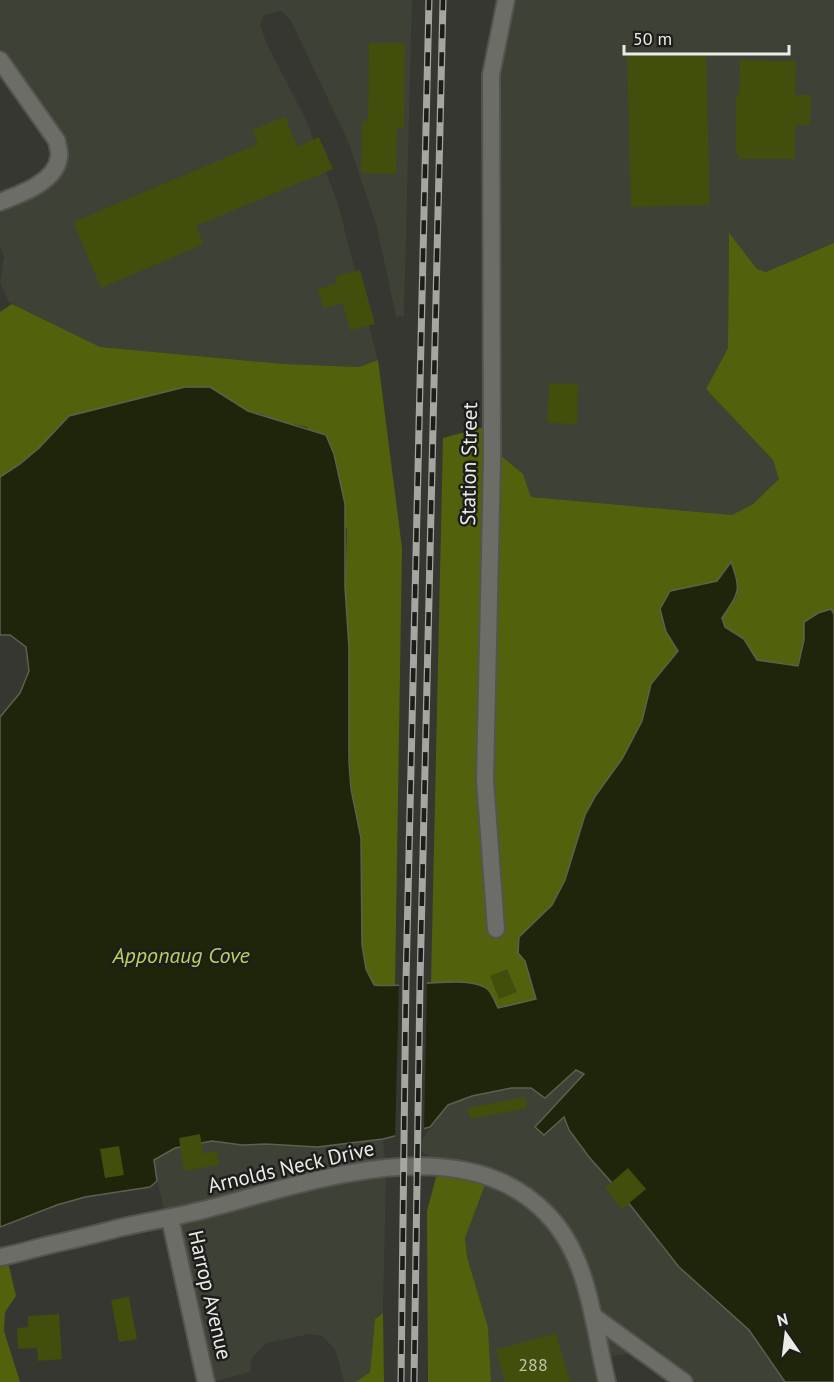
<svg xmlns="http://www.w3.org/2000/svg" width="834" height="1382" viewBox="0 0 834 1382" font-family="'PT Sans',sans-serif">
	<rect width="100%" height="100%" fill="#353730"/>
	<path fill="#3e4135" d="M0 0H412L404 316 396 317 377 227 348 141 290 19 281 11 264 15 260 25 267 44 307 122 338 204 378 360 359 367 284 364 99 347 9 302 0 283 4 256 0 247V207L25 196 59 156 0 56Z
		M507 0H834V243L766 272 757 269 729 234 728 348 706 389 773 460 779 479 753 504 732 515 531 497 523 474 493 449 492 71Z
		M576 1070 585 1074 536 1127 564 1116 569 1130 679 1267 749 1330 785 1382H695L657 1349 606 1357 612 1382H491L488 1327 467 1257 465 1237 488 1178 437 1162 416 1147 448 1105 472 1096 511 1088H531L545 1098Z
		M383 1139 386 1172 383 1313 375 1319 370 1372 356 1382H344L335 1349 322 1336 310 1334 267 1343 252 1357 250 1372 213 1382 166 1217 157 1181 154 1160 175 1148 212 1141 242 1145 266 1144 317 1147Z"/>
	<path fill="#52620c" d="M729 233 757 269 766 272 834 243V614L831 609 804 622V640L799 666 757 660 744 639 725 627 722 618 737 596 731 562 717 581 669 591 666 632 679 651 651 684 642 721 622 759 596 795 585 815 565 880 552 905 519 937V953L525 961 536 999 498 1008 488 989 455 982 388 987 373 985 366 969 362 945 348 734 349 648 345 587 347 530 307 427 282 422 262 414 248 411 210 387 69 416 39 448 20 464 0 477V312L12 304 100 347 284 364 359 367 378 360 402 548 395 985 431 982 443 438 491 425 493 449 523 474 531 497 732 515 753 504 779 479 773 460 706 389 728 348Z
		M438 1170 488 1177 465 1238 467 1257 488 1327 491 1382H428L427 1211Z
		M0 1250 6 1254 16 1296 5 1312 4 1331 20 1382H0Z
		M383 1313 384 1382H356L370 1372 375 1319Z"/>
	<path fill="#1f250b" stroke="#5c614d" stroke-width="1.5" d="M185 387H210L248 411 326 435 334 454 345 504V587L349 648V762L351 789 361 838 362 945 366 969 374 985C402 989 466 974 486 988 492 992 495 1002 498 1008L536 999 525 961 518 953 519 937 552 905 565 880 585 815 596 795 622 759 642 721 651 684 678 651 666 632 660 609 670 591 717 581 731 562C742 590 739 593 722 618L725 627 744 639 757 660 798 666 804 640V622L818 613 831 609 834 614V1382H785L749 1330 679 1267 620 1192 589 1157 569 1130 564 1117 544 1135 535 1127 584 1074 576 1070 545 1098 531 1088H511L472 1096 448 1105 430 1127 383 1139 317 1147 266 1144 242 1145 212 1141 175 1148 154 1160 157 1181 150 1187 85 1197 57 1205 0 1227V717L20 693 29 671 26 647 10 635H0V477L20 464 39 448 69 416Z"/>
	<path fill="#353730" d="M427 982 424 1132 395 1139 399 983Z"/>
	<path fill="#414e0c" d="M369 43H405L404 127H397L396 174 361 173 362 121H368Z
		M706 54 710 205 631 207 627 56Z
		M740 60 796 61 795 95H811L810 125H795V159H739V154H736V94L739 95Z
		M285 116 297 147 319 137 333 169 196 226 204 244 101 288 73 222 258 144 252 130Z
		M360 270 375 324 350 331 343 303 323 308 318 289 337 283 336 276Z
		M549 383 578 384 577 424 547 423Z
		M507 969 517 992 499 999 490 976Z
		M525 1097 527 1108 470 1119 467 1108Z
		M200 1134 203 1153 217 1151 219 1165 184 1171 179 1138Z
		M119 1146 124 1175 105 1178 100 1149Z
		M628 1168 646 1189 622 1209 605 1188Z
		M129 1297 137 1339 119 1342 111 1300Z
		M59 1314 62 1359 38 1361 37 1348 18 1349 17 1328 28 1327V1316Z
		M556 1333 570 1382H505L496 1350Z"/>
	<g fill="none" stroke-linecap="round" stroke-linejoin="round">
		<g stroke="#53544e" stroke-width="20">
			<path id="minor" d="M0 60 57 141C57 145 60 152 59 156 57 182 20 194 0 202
				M496 929 485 780 492 461 491 75 506 0
				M170 1218 206 1382
				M0 1257C18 1254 35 1248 53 1244 76 1239 100 1233 123 1227 149 1221 176 1217 203 1210 305 1184 461 1124 547 1214 590 1258 593 1326 607 1382
				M593 1316 684 1382"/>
		</g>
		<use href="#minor" stroke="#6b6d66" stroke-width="16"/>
		<g stroke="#a5a6a1" stroke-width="7">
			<path id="rail" d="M401 1382 406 981 429 0
				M414 1382 420 982 443 0"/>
		</g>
		<use href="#rail" stroke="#1d1e1b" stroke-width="4.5" stroke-dasharray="14" stroke-linecap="butt"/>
	</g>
	<g text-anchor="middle" stroke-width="5" stroke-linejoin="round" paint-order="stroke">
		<g font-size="18" fill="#c0c4b1">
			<text x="533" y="1371">288</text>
		</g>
		<g font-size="21" fill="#ebece8" stroke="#1d1e1b">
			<text transform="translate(469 464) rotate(-89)" y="7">Station Street</text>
			<text transform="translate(291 1167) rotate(-13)" y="7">Arnolds Neck Drive</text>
			<text transform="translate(210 1295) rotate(77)" y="7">Harrop Avenue</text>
		</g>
		<g font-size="22" font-style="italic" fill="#b6d061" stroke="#1d1e1b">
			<text x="181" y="963">Apponaug Cove</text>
		</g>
	</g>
	<g transform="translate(786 1334) rotate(346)" stroke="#1d1e1b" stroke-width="4.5" paint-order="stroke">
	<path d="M0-4.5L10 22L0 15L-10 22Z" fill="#ebece8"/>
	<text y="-9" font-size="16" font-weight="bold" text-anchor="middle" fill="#ebece8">N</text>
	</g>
	<path d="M624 45v9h165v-9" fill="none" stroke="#ebece8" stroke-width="3"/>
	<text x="633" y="45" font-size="18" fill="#ebece8" stroke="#1d1e1b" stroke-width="4.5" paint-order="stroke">50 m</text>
</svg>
